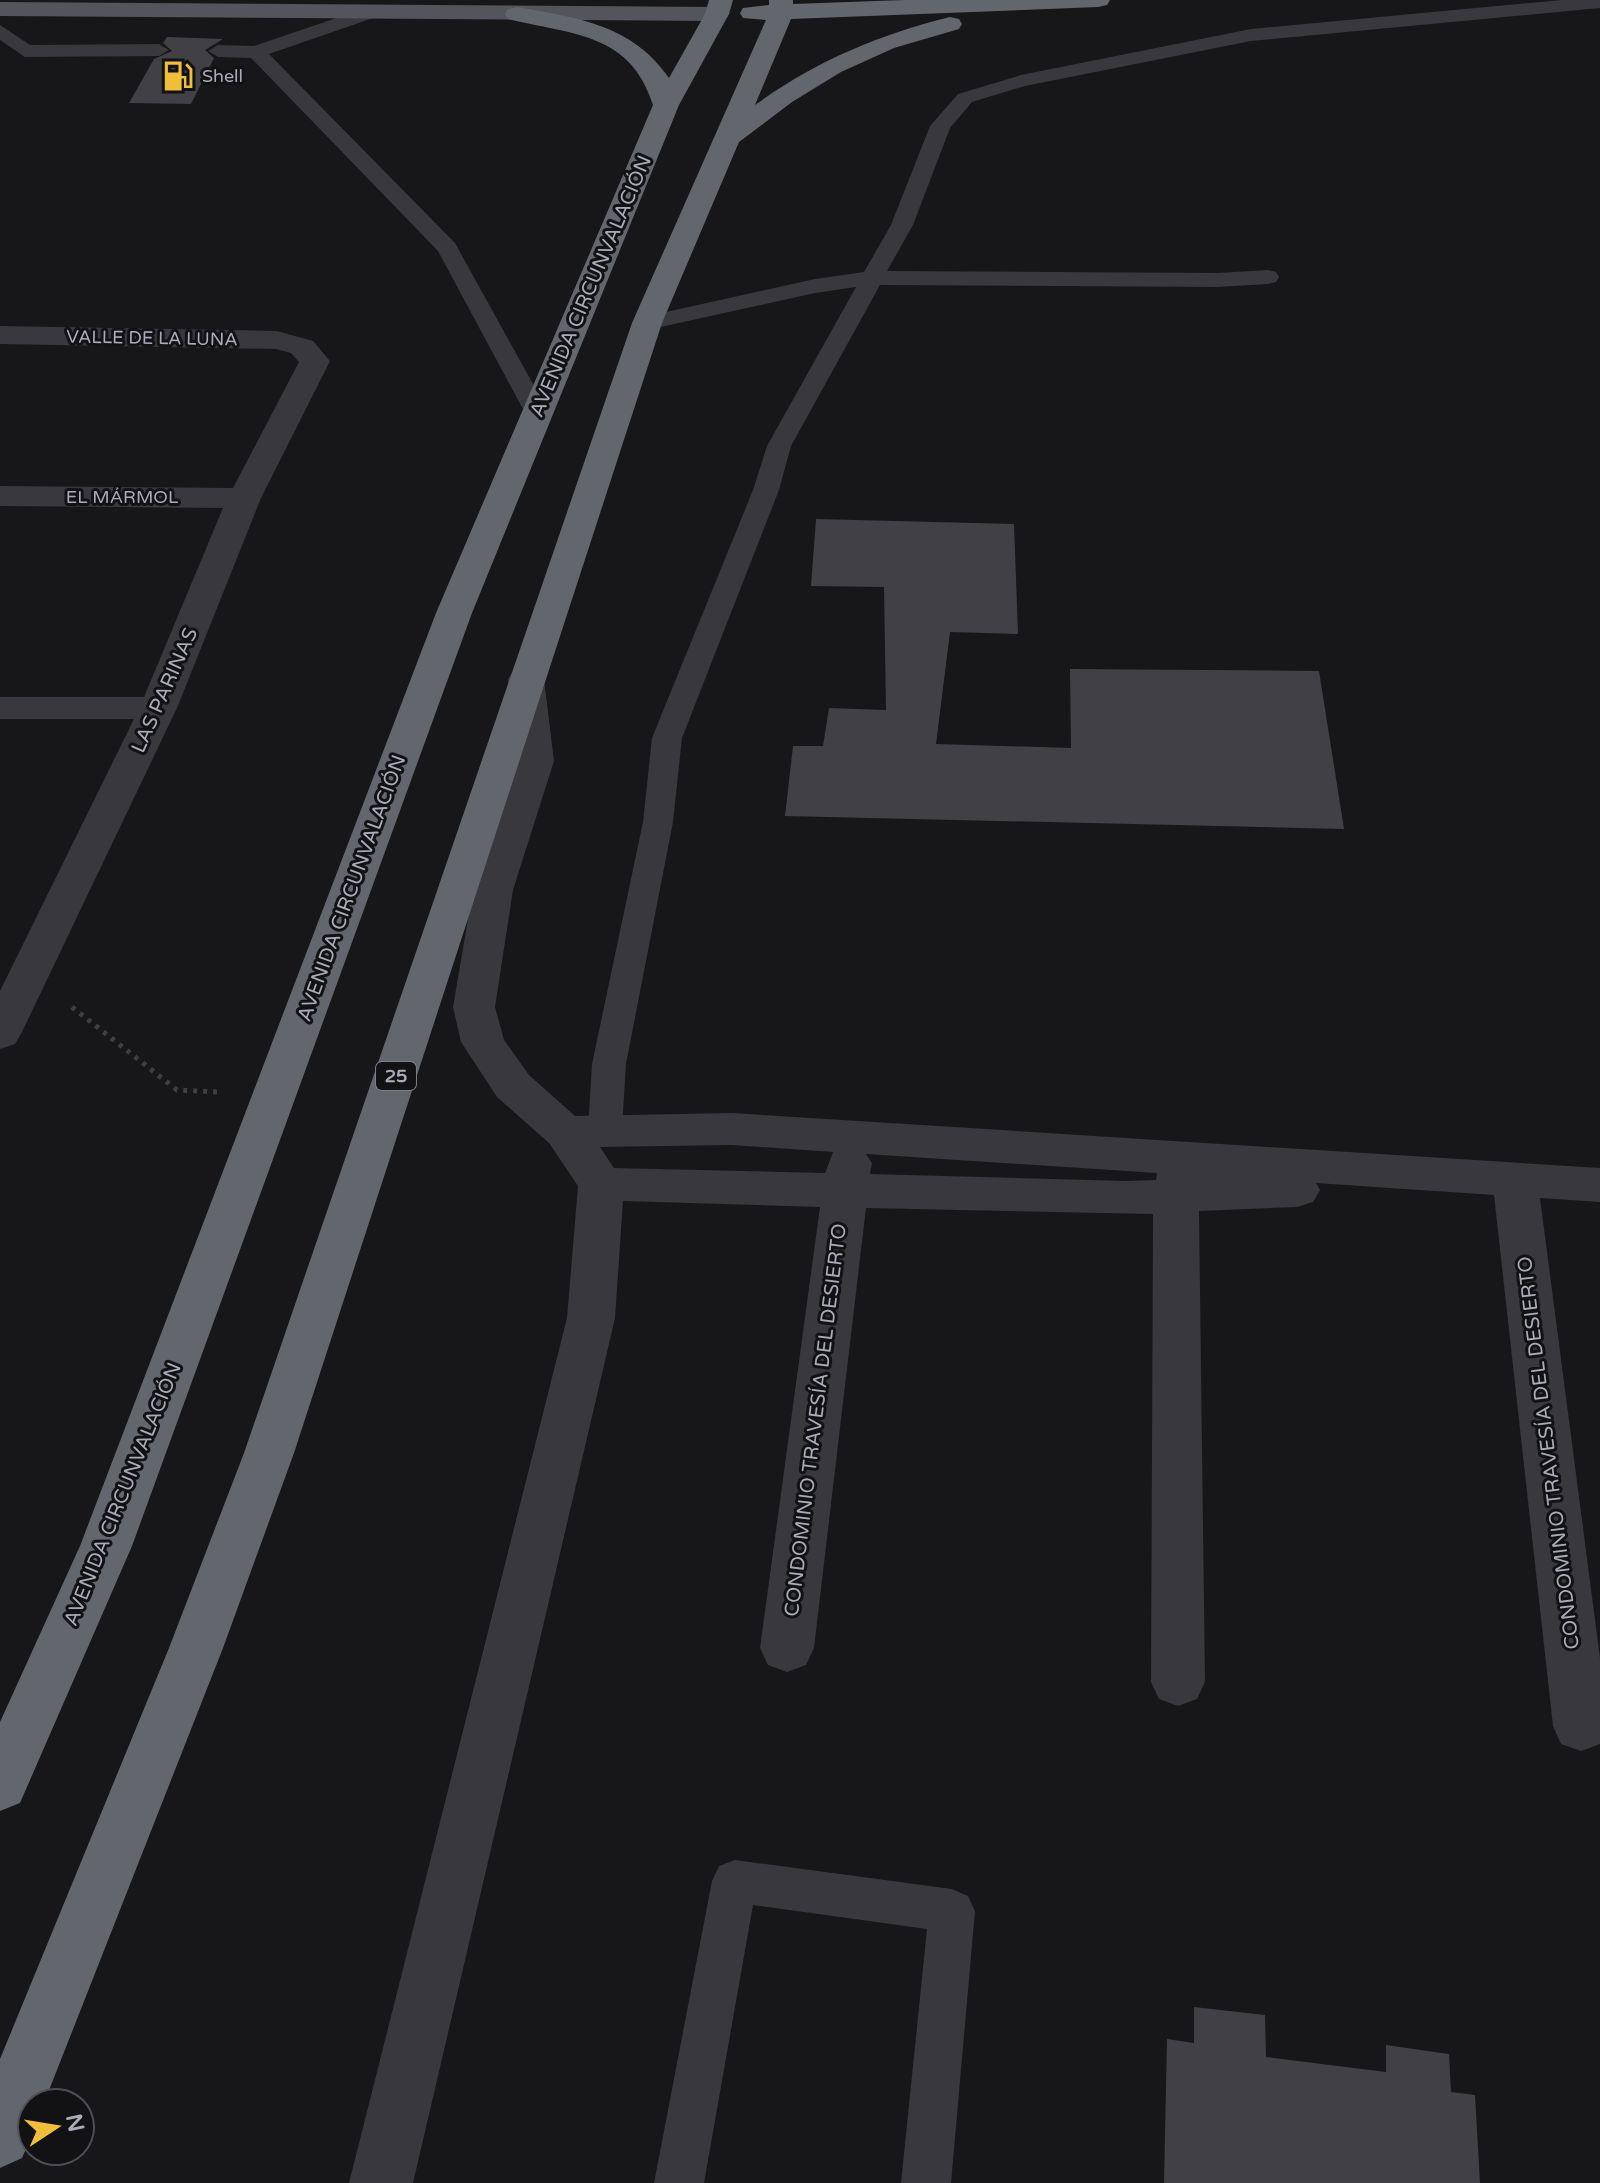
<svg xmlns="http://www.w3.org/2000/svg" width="1600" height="2183" viewBox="0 0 1600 2183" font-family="'Varela Round',sans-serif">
	<rect width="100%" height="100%" fill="#171618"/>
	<path fill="#414145" d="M167 37 223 39 205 50 214 58 191 104 129 103 154 59 172 51 163 43Z
		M816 519 1014 524 1018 634 950 632 936 744 1071 748 1070 669 1319 671 1344 829 785 816 793 746H823L829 708 886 710 884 587 811 586Z
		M1194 2007 1265 2015 1266 2057 1386 2072V2045L1449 2054 1451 2092 1475 2095 1480 2183H1164L1167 2039 1194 2043Z"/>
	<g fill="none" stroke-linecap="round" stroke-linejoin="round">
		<path stroke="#3e3f44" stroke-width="5" stroke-dasharray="4 6" stroke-linecap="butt" d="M72 1007 177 1090 217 1092"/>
		<path fill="#38383d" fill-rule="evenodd" d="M1562 0H1600V8L1251 41 1025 86 972 102 950 128 913 225 887 271 1217 273 1268 270 1276 272 1279 277 1276 282 1268 284 1217 287 880 285 791 446 779 490 682 738 673 822 626 1064 622 1129 617 1138 605 1141 593 1138 588 1129 592 1064 643 822 652 738 753 490 767 446 856 287 815 293 647 330 639 328 635 323 639 318 815 279 864 272 891 225 930 126 958 94 1021 75 1251 29Z
			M369 7 376 9 378 13 376 17 269 54 455 243 549 413 546 418H528L525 413 438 251 251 58 218 57 208 51 218 45 254 46Z
			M0 25 30 45 159 44 169 50 159 56 25 57 0 40Z
			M735 1860 952 1889 968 1896 975 1911 951 2183H901L927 1929 753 1905 704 2183H654L712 1881 719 1866Z"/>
		<path fill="#38383d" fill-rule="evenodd" d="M0 326 277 331 313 341 330 361 261 498 177 708 21 1034 15 1044 0 1049V991L134 719H0V697H144L223 508 0 506V486L233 488 299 362 291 353 276 349 0 344Z
			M526 668 539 671 544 679 554 761 513 890 495 1007 504 1040 529 1075 575 1116 732 1113 1600 1168V1202L1540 1198 1600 1658V1744L1581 1751 1561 1744 1553 1726 1494 1195 1316 1183 1320 1190 1313 1202 1297 1207 1199 1211 1205 1682 1197 1699 1178 1706 1159 1699 1151 1682 1153 1214 866 1208 814 1648 806 1665 787 1672 768 1665 760 1648 820 1207 623 1201 615 1318 413 2183H349L567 1318 578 1186 549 1143 497 1097 461 1042 453 1007 473 890 516 761 508 679 513 671ZM732 1145 833 1152 825 1173 614 1168 600 1147ZM866 1154 1157 1173 1156 1180 1126 1181 870 1174 872 1163Z"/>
		<path fill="#54555c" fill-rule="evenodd" d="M0 2 717 7 726 9 729 14 726 19 717 21 0 16Z"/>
		<path fill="#64666e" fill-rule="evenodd" d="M709 0H733L729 14 679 105 472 613 132 1546 20 1803 0 1811V1722L80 1546 436 613 653 105C630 32 572 35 508 19L505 14 508 9 517 7C577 18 632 24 669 78L705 14Z
			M769 0H793V4L904 0H1110L1107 5 1098 7 791 19 755 105C816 61 878 35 950 17L959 19 962 24 959 29 894 48 841 72 792 102 739 142 662 323 294 1453 223 1648 44 2103H32V2135L22 2158 0 2168V2059L169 1648 244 1453 632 323 766 20 743 18 740 13 743 8 769 5Z"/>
	</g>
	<defs>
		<g id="fuel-bare" transform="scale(2.4)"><path d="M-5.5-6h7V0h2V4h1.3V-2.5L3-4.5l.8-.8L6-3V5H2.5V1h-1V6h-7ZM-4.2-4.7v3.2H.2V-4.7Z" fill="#f0be37" stroke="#121114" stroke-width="2.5" paint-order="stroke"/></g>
	</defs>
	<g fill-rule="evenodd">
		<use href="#fuel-bare" x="178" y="76"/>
	</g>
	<g text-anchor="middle" stroke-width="6" stroke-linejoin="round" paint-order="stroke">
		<g font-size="18" fill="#a9acb8" stroke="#121114" text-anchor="start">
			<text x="202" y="82">Shell</text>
		</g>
		<g font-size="18" fill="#a9acb8" stroke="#121114">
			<text transform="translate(152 338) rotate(1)" y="6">VALLE DE LA LUNA</text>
			<text x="122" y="503">EL MÁRMOL</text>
		</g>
		<rect fill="#121114" stroke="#7c7e87" stroke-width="2" x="376" y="1062" width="40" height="28" rx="6"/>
		<g font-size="18" font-weight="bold" fill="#a9acb8">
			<text x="396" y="1082">25</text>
		</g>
		<g font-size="20" fill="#a9acb8" stroke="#121114">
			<text transform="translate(590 286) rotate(-67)" y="7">AVENIDA CIRCUNVALACIÓN</text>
			<text transform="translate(164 690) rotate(-66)" y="7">LAS PARINAS</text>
			<text transform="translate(351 888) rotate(-70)" y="7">AVENIDA CIRCUNVALACIÓN</text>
			<text transform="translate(815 1420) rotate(-83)" y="7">CONDOMINIO TRAVESÍA DEL DESIERTO</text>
			<text transform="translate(1548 1453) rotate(-97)" y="7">CONDOMINIO TRAVESÍA DEL DESIERTO</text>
			<text transform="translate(122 1494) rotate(-68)" y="7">AVENIDA CIRCUNVALACIÓN</text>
		</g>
	</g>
	<g transform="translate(56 2127) rotate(78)"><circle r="38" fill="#121114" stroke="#4e4f56" stroke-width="2"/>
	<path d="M0-6L14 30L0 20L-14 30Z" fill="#f0be37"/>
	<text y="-12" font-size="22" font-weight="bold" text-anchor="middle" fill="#a9acb8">N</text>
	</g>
</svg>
